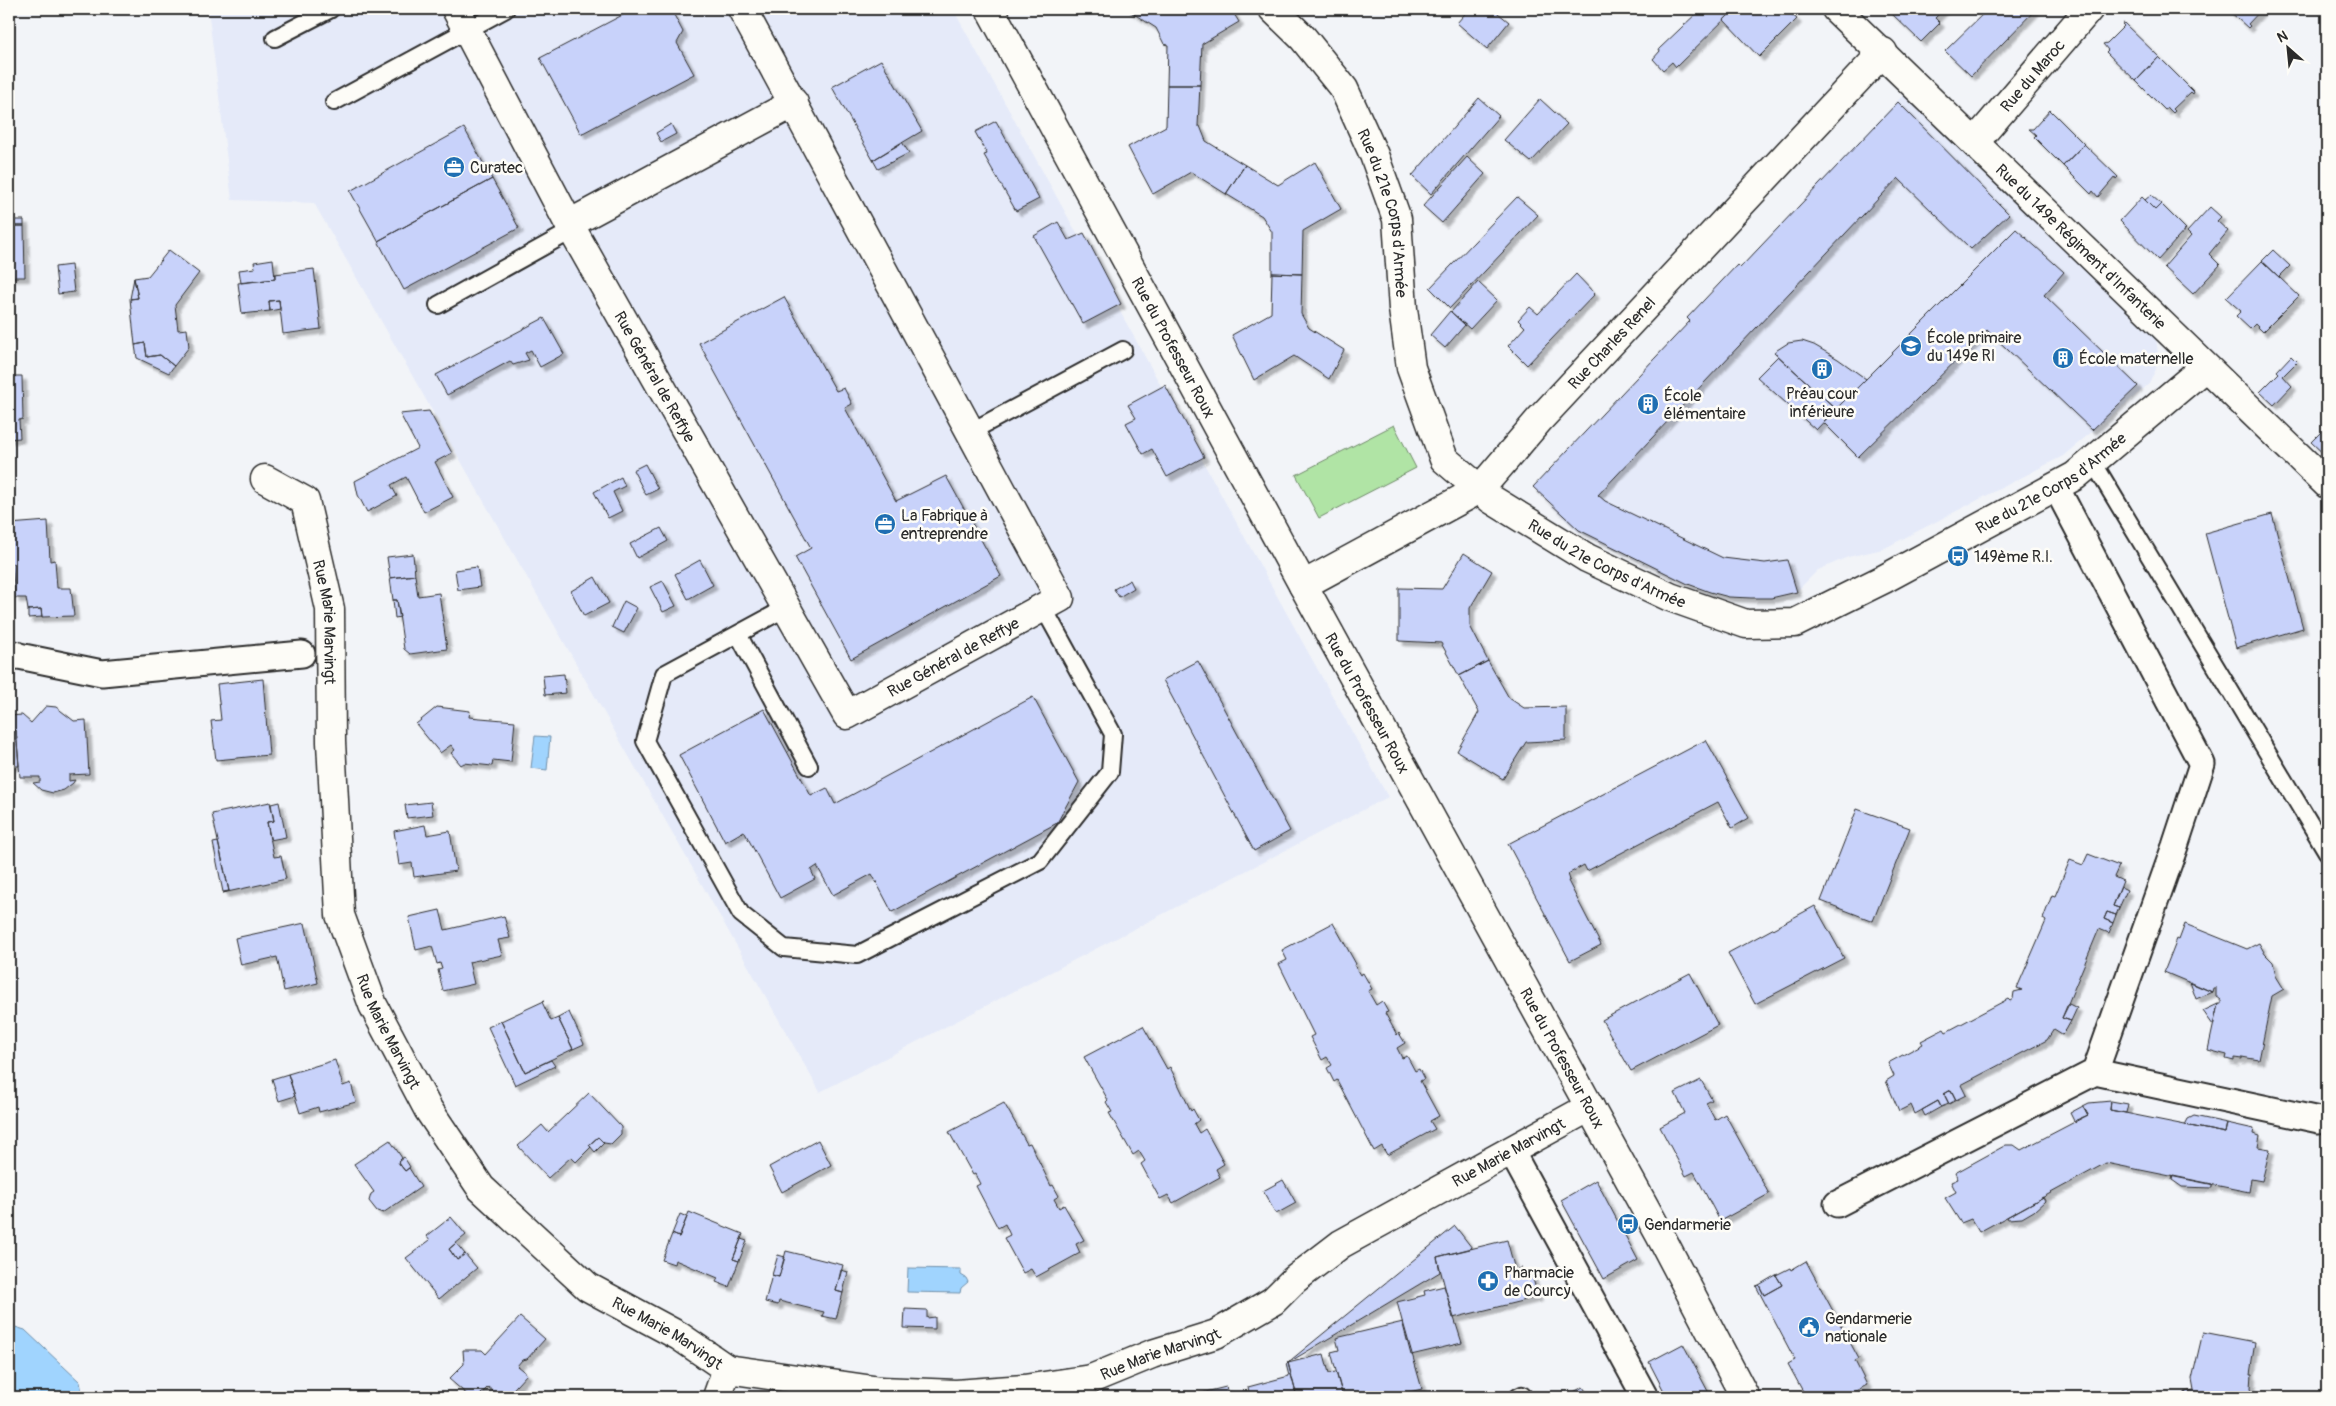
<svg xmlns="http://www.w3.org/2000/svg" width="2336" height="1406" viewBox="0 0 2336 1406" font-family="Pangolin,sans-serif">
	<defs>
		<filter id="shadow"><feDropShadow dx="4.5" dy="4.5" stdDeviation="1" flood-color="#0004"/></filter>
	</defs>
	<rect width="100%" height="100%" fill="#f2f4f8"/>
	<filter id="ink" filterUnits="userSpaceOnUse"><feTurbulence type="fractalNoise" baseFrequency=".02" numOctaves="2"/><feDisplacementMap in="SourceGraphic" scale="10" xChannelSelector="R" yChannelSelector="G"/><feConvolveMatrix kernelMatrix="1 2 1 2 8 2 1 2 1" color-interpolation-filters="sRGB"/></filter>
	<g filter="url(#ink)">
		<path fill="#e5eaf9" d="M208 9H953L1388 797 820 1092 314 203 232 200Z
			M1905 93 2145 326 2156 338 2158 354 2156 369 2149 384 2063 456 1883 549 1848 557 1818 570 1796 592 1707 590 1689 585 1577 531 1533 487Z"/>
		<path fill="#b0e4a5" stroke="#6e8868" d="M1394 425 1416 468 1319 518 1296 475Z"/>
		<path fill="#a0d4fe" stroke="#7190aa" d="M535 736 550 737 547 770 531 768Z
			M908 1268 961 1269V1275L966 1278 968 1282 961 1288 960 1293 907 1292Z
			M9 1325 25 1330 80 1382 83 1397H9Z"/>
		<path fill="#c8d2fa" stroke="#2b2b2b" filter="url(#shadow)" d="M634 9H659L661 12 673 13 683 32 677 43 694 74 581 134 540 58Z
			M1126 9H1231L1239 22 1202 44 1200 85H1167L1168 45 1164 44 1156 28Z
			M1469 9H1493L1509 22 1487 49 1457 23Z
			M1701 9H1735L1676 67 1672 62 1663 70 1653 59 1660 51 1659 49Z
			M1735 9H1785L1797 19 1759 57 1724 20Z
			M1891 9H1944L1935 18 1940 23 1921 42 1889 11Z
			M1988 9H2036L1971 76 1945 51Z
			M2227 9H2262L2248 24 2250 26 2248 28Z
			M2124 23 2159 57 2136 81 2106 52 2108 50 2103 44 2107 43 2124 26 2122 24Z
			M2159 57 2194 92 2193 94 2191 92 2173 109 2175 111 2173 113 2168 108 2165 110 2136 81Z
			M881 60 922 131 873 160 832 87Z
			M1167 85H1200L1198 126H1200L1206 141 1245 165 1226 194 1191 172 1153 194 1128 147 1166 126Z
			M1479 98 1499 116 1431 194 1412 176Z
			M1540 99 1567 124 1531 162 1504 140Z
			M1898 102 2009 214 1971 249 1898 178 1598 495 1605 501 1723 558 1765 563 1787 560 1797 592 1771 598H1751L1729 597 1710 592 1688 584 1579 530 1533 487 1690 321 1687 318 1737 265 1740 268Z
			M2050 110 2084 144 2063 166 2034 137 2036 135 2029 129H2033Z
			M996 121 1039 199 1016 211 984 155 987 154 975 132Z
			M671 124 676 134 661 142 656 133Z
			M464 128 492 179 378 241 350 191Z
			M902 142 909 153 878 169 873 160Z
			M2084 144 2118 177 2116 179 2115 177 2098 197 2093 191 2091 194 2063 166Z
			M1467 157 1485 174 1442 223 1423 206Z
			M1315 162 1341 209 1303 231 1302 274 1272 273V232L1262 216 1226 194 1245 165 1278 185Z
			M492 179 519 228 404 290 378 241Z
			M2151 195 2161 204 2155 210 2145 200Z
			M1517 197 1538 215 1450 308 1430 288Z
			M2142 197 2155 210 2161 204 2186 229 2158 260 2120 221Z
			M2210 207 2221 217 2217 221 2228 231 2209 254 2220 265 2193 294 2164 267 2191 236 2187 232Z
			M9 220H24V226H9Z
			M1058 222 1068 240 1084 233 1121 304 1083 324 1034 236Z
			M9 226H24L25 277H9Z
			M2016 229 2064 272 2044 295 2138 386 2092 430 1987 330 1858 457 1823 422Z
			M169 250 199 273 175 305 178 330 187 329 189 347 174 366 160 355 147 357 145 343 135 345 130 299 138 298 134 278 148 276Z
			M2273 250 2290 266 2279 277 2262 261Z
			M273 259 275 279 241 283 239 270 255 268 254 262Z
			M2262 261 2299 296 2263 332 2255 324 2250 329 2236 316 2241 311 2226 298Z
			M71 265 74 292 58 294 55 267Z
			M314 269 321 329 283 334 279 300 269 301 270 311 242 314 238 283 275 279V274Z
			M1272 273 1302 274 1301 314 1309 328 1344 350 1329 379 1294 356 1254 380 1232 335 1271 313Z
			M1576 274 1595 294 1527 365 1508 346 1525 327 1518 320 1530 307 1538 314Z
			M134 278 138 298 130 299Z
			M1478 282 1497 300 1470 329 1451 312Z
			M784 297 836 391 844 388 852 404 845 408 896 501 946 476 1001 576 851 659 795 557 811 548 699 343Z
			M279 300 280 309 270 311 269 301Z
			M1450 311 1465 325 1445 348 1430 335Z
			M544 318 564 354 540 367 531 350 525 353 529 360 513 365 510 361 447 395 436 375Z
			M1802 341 1814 345 1838 359 1866 379 1836 409 1774 352 1788 343Z
			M145 343 147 357 160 355 174 366 169 373 137 358 135 345Z
			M1778 356 1836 409 1816 430 1757 377Z
			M2291 356 2297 362 2283 376 2292 386 2274 405 2260 392 2279 373 2277 371Z
			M9 376H22L23 419 19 420 20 438 9 439Z
			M1165 385 1204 457 1167 477 1152 449 1143 454 1126 423 1136 418 1128 405Z
			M429 411 452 453 435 462 453 497 424 512 406 477 391 485 397 496 367 512 358 495 355 481 418 448 400 414Z
			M2327 426V457L2311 442Z
			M645 464 658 489 646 495 633 470Z
			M621 477 625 486 613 492 622 511 608 518 594 492Z
			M2272 514 2303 628 2236 648 2205 533Z
			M48 521 50 561 55 560 57 588H71L74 616 42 617 41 609 28 610 26 598H15L12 563H9V524Z
			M661 528 668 541 637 558 630 544Z
			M1464 553 1492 571 1470 608V626L1488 661 1459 676 1441 643 1399 641V588L1442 589Z
			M413 554 415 575 390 578 387 557Z
			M700 560 713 585 688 599 675 574Z
			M477 567 480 587 458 590 455 570Z
			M415 575 418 596 439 593 447 649 410 654 404 649 397 600H393L390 578Z
			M595 577 609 603 584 616 571 591Z
			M1130 580 1134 588 1119 597 1114 589Z
			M663 581 676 606 663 612 650 587Z
			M393 600H397L400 617 395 618Z
			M624 601 637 608 624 633 612 627Z
			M41 609 42 617 28 618V610Z
			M1198 661 1290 831 1254 851 1163 680Z
			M1488 661 1509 698 1524 708 1566 707V740L1526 742 1503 779 1457 751 1479 712 1459 676Z
			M564 674 566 693 545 695 543 676Z
			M263 679 269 755 216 760 211 721 221 720 217 684Z
			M1033 697 1079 782 1057 823 892 912 872 874 833 895 817 866 811 870 815 879 780 898 744 831 725 842 679 755 764 709 811 796 827 788 835 804Z
			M46 706 56 707 74 721 86 720 89 774 69 775V781L75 780 73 783 64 790 53 793 41 790 33 783 40 782V777H20L16 730 9 731V716L22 715 31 723Z
			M437 707 470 711 469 717 515 721 511 762 493 760 492 766 464 763 461 765 451 753 455 750 451 745 440 753 416 724Z
			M16 730 19 766H10L9 731Z
			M1706 740 1749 818 1732 828 1718 802 1587 871 1584 865 1568 874 1570 880 1568 881 1601 945 1570 961 1508 844Z
			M270 802 274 821 267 822 274 857 281 856 286 879 223 893 229 891 212 814Z
			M279 802 286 837 270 840 267 822 274 821 271 804Z
			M431 802 433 815 407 818 405 805Z
			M1857 809 1910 828 1873 921 1821 901Z
			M425 825 427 835 450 831 456 871 414 877 412 863 399 865 394 831Z
			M218 842 229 891 223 892 213 843Z
			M2088 854 2119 866 2114 877 2123 881 2113 906 2119 908 2116 915 2107 912 2104 919 2113 923 2109 933 2099 929 2062 1018 2071 1021 2066 1030 2062 1034 2054 1029 2047 1040 1961 1085 1966 1095 1956 1100 1951 1090 1944 1094 1949 1104 1941 1107 1938 1101 1915 1114 1911 1105 1899 1111 1886 1081 1894 1076 1888 1063 1923 1044 1921 1041 1944 1029 1946 1032 2008 999 2010 1001 2013 999 2014 992 2022 990 2017 988 2046 921 2043 919 2052 895 2055 896 2070 860 2083 865Z
			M2121 887 2127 890 2119 908 2113 906Z
			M1815 906 1844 958 1755 1004 1728 953Z
			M440 910 445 930 504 916 510 938 498 940 502 955 469 962 474 984 443 991 438 970 442 969 440 963 437 964 432 946 416 950 409 917Z
			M2107 912 2116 915 2113 923 2104 919Z
			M305 923 318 983 284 991 277 957 241 965 235 938Z
			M1333 923 1356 964 1354 965 1360 975 1363 973 1372 989 1368 991 1376 1005 1382 1001 1388 1012 1385 1013 1397 1035 1399 1033 1405 1043 1397 1048 1402 1058 1407 1056 1415 1071 1419 1069 1424 1079 1420 1081 1439 1116 1430 1121 1435 1129 1387 1155 1382 1146 1374 1151 1337 1080 1334 1082 1327 1068 1332 1065 1327 1057 1322 1060 1310 1037 1314 1035 1279 964 1287 960 1282 950Z
			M2185 924 2247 949 2259 943 2265 954 2273 962 2276 976 2284 989 2272 996 2259 1060 2242 1057V1059L2234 1058V1061L2226 1059 2227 1055 2208 1050 2218 1004H2221V1000L2216 996V988H2213L2212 992 2164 972 2177 939 2179 940Z
			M1690 973 1718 1025 1631 1071 1602 1020Z
			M2190 982 2212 992 2196 999Z
			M544 1001 542 1002 551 1021 558 1018 573 1049 525 1072 501 1021Z
			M2069 1004 2077 1008 2071 1021 2062 1018Z
			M2218 1004 2213 1025 2203 1011Z
			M569 1012 584 1044 573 1049 558 1018Z
			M501 1021 525 1072 551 1060 555 1066 515 1085 488 1027Z
			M1143 1026 1167 1069 1170 1067 1191 1111 1193 1109 1199 1120 1194 1124 1199 1133 1205 1129 1224 1164 1216 1169 1220 1177 1173 1203 1168 1195 1160 1199 1141 1164 1145 1161 1139 1151 1133 1155 1109 1113 1112 1112 1106 1102 1108 1100 1084 1057Z
			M335 1060 343 1086 351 1083 356 1102 319 1112 318 1107 300 1113 288 1074Z
			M288 1074 295 1096 279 1101 272 1079Z
			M1701 1080 1712 1100 1706 1103 1715 1120 1725 1114 1769 1194 1720 1221 1694 1172 1686 1176 1660 1127 1685 1113 1675 1093Z
			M1951 1090 1956 1100 1949 1104 1944 1094Z
			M589 1093 621 1127V1134L611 1144 604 1143 598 1137 589 1145 591 1147 576 1162 571 1157 548 1178 518 1146 542 1125 548 1132Z
			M1938 1101 1941 1107 1925 1116 1922 1110Z
			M2111 1101 2110 1110 2225 1133 2227 1123 2254 1129 2253 1134 2260 1136 2258 1147 2270 1149 2262 1181 2251 1179 2249 1192 2106 1163 1979 1232 1971 1219 1961 1223 1945 1198 1956 1192 1951 1182 1958 1179 1955 1173 2006 1145H2014L2021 1150 2088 1115 2083 1106 2089 1103Z
			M2111 1101 2128 1104 2126 1113 2110 1110Z
			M1004 1103 1027 1144 1030 1143 1051 1186 1053 1185 1059 1196 1054 1199 1059 1208 1064 1205 1084 1240 1076 1244 1080 1253 1036 1277 1031 1269 1023 1273 1004 1238 1010 1235 1005 1224 998 1228 976 1186 980 1184 975 1174 973 1175 949 1132Z
			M2083 1106 2088 1115 2074 1121 2070 1113Z
			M2194 1116 2227 1123 2225 1133 2185 1125 2188 1119Z
			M598 1137 604 1143 595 1152 589 1145Z
			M390 1140 402 1158 398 1162 405 1171 409 1168 421 1187 383 1213 377 1211 369 1201 371 1194 374 1192 354 1164Z
			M818 1140 831 1165 782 1192 769 1167Z
			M404 1157 410 1167 405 1171 398 1162Z
			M2173 1176 2212 1184V1188L2182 1187 2172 1180Z
			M1283 1180 1296 1203 1276 1214 1263 1191Z
			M1596 1180 1638 1260 1604 1279 1561 1200Z
			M2043 1197 2045 1201 2034 1211 2022 1218 2008 1219 2007 1217Z
			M689 1212 743 1234 733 1259 739 1261 729 1287 716 1282 718 1278 675 1260 674 1264 662 1260 672 1234 679 1237Z
			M680 1214 687 1217 679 1237 672 1234Z
			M451 1217 466 1235 449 1249 457 1260 465 1254 477 1268 439 1299 406 1258 430 1240 427 1236Z
			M1455 1226 1472 1248 1437 1257 1440 1272 1286 1364Z
			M741 1239 747 1241 739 1261 733 1259Z
			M1507 1240 1515 1270 1522 1268 1525 1277 1532 1275 1538 1297 1453 1318 1437 1257Z
			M456 1243 465 1254 457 1260 449 1249Z
			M786 1251 843 1265 836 1291 843 1293 836 1319 822 1316 824 1312 779 1301 778 1305 765 1302 772 1275 779 1277Z
			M778 1255 785 1257 779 1277 772 1275Z
			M1806 1261 1859 1359 1855 1361 1867 1385 1844 1397H1806L1788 1364 1795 1360 1756 1286 1759 1285 1764 1295 1782 1285 1776 1275 1790 1268 1791 1270Z
			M841 1270 848 1272 843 1293 836 1291Z
			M1776 1275 1782 1285 1764 1295 1759 1285Z
			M1444 1286 1462 1343 1411 1355 1397 1302 1425 1295 1424 1291Z
			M905 1309 927 1310V1318L935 1317V1329L904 1328Z
			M520 1317 545 1339 527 1359 522 1360 517 1366 527 1374 506 1397H500L488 1387 478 1397H470L449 1379 464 1364 463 1350H482L486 1354Z
			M1403 1322 1422 1389 1388 1397H1343L1331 1352 1339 1350 1336 1338Z
			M2203 1332 2255 1342 2250 1374H2252L2251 1388 2256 1397H2186L2185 1392 2194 1390 2192 1379Z
			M1683 1344 1711 1397H1667L1649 1362Z
			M1324 1354 1329 1373 1336 1372 1343 1397H1297L1288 1363Z
			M1288 1363 1297 1397H1250L1248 1387 1289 1376 1286 1364Z
			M1226 1387 1229 1397H1221L1220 1393 1205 1397H1185Z
			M1583 1387 1590 1397H1564Z"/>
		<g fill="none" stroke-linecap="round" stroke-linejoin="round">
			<g stroke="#2b2b2b" stroke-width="20">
				<path id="service" d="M275 38 331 9
					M334 102 506 9
					M438 305 573 230
					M970 432 1123 350
					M2093 462 2327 852
					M786 608 664 674 645 741 741 914 784 948 857 955 1040 861 1110 772 1113 734 1043 607
					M738 634 809 766
					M1518 1397 1522 1395 1524 1397"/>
			</g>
			<g stroke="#2b2b2b" stroke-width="29">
				<path id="pedestrian" d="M14 655 102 673 302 654
					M2095 1072 2319 1120
					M1511 1151 1645 1397
					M1837 1204 2095 1072 2175 846 2202 764 2056 487"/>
			</g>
			<g stroke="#2b2b2b" stroke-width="31">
				<g id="minor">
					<path id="s1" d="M456 9 569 224 847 715 1060 598 742 9"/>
					<path id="s2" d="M990 9 1303 585 1660 1235 1745 1397"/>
					<path id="s3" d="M1273 9 1303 38 1344 89 1374 155 1397 219 1403 309 1411 368 1444 459 1491 499 1587 558 1670 597 1746 624 1795 623 1884 579 2075 476 2205 367"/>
					<path id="s4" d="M1836 9 2327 484"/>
					<path id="s5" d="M1975 142 2089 9"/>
					<path d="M569 224 794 103"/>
					<path id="s6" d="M265 479 305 501 330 609 331 742 340 915 373 1005 428 1109 481 1188 588 1287 679 1336 727 1369 880 1391 956 1394 1024 1389 1091 1379 1152 1354 1216 1334 1273 1301 1294 1280 1341 1244 1590 1107"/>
					<path id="s7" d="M1303 585 1480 489 1539 420 1883 52"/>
					<path d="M9 654 14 655"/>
					<path d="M717 1397 727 1369"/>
				</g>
			</g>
			<use href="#service" stroke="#fdfcf7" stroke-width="16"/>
			<use href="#pedestrian" stroke="#fdfcf7" stroke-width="25"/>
			<use href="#minor" stroke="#fdfcf7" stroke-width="28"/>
		</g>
	</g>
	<defs>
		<g id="office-disc" transform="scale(1.125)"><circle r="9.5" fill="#1f6fb2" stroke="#fdfcf7"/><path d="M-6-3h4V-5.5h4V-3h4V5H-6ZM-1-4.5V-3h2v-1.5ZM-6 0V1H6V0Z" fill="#fff"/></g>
		<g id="school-disc" transform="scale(1.125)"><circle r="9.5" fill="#1f6fb2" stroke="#fdfcf7"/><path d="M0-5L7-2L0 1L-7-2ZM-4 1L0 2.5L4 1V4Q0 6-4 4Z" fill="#fff"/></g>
		<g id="building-disc" transform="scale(1.125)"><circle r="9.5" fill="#1f6fb2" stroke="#fdfcf7"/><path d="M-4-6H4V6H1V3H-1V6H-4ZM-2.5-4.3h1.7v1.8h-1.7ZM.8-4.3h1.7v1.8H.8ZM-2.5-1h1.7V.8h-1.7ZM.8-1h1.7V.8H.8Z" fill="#fff"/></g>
		<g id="bus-disc" transform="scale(1.125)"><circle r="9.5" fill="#1f6fb2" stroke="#fdfcf7"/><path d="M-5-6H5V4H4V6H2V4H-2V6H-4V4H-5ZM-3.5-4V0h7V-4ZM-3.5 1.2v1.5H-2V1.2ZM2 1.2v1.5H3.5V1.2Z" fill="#fff"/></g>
		<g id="pharmacy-disc" transform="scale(1.125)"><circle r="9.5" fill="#1f6fb2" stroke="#fdfcf7"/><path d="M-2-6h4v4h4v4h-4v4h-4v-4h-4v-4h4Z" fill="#fff"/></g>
		<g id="civic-disc" transform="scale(1.125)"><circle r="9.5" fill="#1f6fb2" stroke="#fdfcf7"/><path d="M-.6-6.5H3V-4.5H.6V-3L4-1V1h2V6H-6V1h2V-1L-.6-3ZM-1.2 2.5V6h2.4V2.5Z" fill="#fff"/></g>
	</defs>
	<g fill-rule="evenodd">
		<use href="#office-disc" x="454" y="167"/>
		<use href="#school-disc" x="1911" y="346"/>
		<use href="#building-disc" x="2063" y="358"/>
		<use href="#building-disc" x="1822" y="369"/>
		<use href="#building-disc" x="1648" y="404"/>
		<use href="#office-disc" x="885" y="524"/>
		<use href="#bus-disc" x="1958" y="556"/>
		<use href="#bus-disc" x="1628" y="1224"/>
		<use href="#pharmacy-disc" x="1488" y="1281"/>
		<use href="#civic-disc" x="1809" y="1327"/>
	</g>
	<g text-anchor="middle" stroke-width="5" stroke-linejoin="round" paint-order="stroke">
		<g font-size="16" fill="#2b2b2b" stroke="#fdfcf7">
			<text dy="6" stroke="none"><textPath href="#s5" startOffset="88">Rue du Maroc</textPath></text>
			<text dy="6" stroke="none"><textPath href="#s3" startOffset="239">Rue du 21e Corps d'Armée</textPath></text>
			<text dy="6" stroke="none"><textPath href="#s4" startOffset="341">Rue du 149e Régiment d'Infanterie</textPath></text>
			<text dy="6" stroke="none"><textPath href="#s7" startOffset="398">Rue Charles Renel</textPath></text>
			<text dy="6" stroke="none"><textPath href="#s2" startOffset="385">Rue du Professeur Roux</textPath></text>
			<text dy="6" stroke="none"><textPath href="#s1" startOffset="418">Rue Général de Reffye</textPath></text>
			<text dy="6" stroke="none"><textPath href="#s3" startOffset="1182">Rue du 21e Corps d'Armée</textPath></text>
			<text dy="6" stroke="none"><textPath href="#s3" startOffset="689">Rue du 21e Corps d'Armée</textPath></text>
			<text dy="6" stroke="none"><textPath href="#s6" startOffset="169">Rue Marie Marvingt</textPath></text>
			<text dy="6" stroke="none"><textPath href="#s1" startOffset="928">Rue Général de Reffye</textPath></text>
			<text dy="6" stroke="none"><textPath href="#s2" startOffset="790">Rue du Professeur Roux</textPath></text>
			<text dy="6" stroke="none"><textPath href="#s6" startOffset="589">Rue Marie Marvingt</textPath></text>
			<text dy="6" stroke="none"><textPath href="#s2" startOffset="1195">Rue du Professeur Roux</textPath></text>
			<text dy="6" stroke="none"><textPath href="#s6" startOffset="1924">Rue Marie Marvingt</textPath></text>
			<text dy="6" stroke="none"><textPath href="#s6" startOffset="1009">Rue Marie Marvingt</textPath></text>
			<text dy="6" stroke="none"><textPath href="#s6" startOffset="1519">Rue Marie Marvingt</textPath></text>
		</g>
		<g font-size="16" fill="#2b2b2b" stroke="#fdfcf7" text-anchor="start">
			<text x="470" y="173">Curatec</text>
			<text x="1927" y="343">École primaire<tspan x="1927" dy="18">du 149e RI</tspan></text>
			<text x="2079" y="364">École maternelle</text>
			<text x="1822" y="399" text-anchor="middle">Préau cour<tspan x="1822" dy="18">inférieure</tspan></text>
			<text x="1664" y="401">École<tspan x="1664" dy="18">élémentaire</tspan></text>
			<text x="901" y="521">La Fabrique à<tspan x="901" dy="18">entreprendre</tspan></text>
			<text x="1974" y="562">149ème R.I.</text>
			<text x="1644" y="1230">Gendarmerie</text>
			<text x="1504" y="1278">Pharmacie<tspan x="1504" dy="18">de Courcy</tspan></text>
			<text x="1825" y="1324">Gendarmerie<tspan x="1825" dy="18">nationale</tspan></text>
		</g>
	</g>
	<rect width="2336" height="1406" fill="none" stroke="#fdfcf7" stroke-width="30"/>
	<rect x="15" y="15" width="2306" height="1376" fill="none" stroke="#2b2b2b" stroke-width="2" filter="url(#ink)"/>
	<g transform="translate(2288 48) rotate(333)" stroke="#fdfcf7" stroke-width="4" paint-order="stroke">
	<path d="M0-4L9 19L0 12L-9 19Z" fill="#2b2b2b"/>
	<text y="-8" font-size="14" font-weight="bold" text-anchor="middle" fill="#2b2b2b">N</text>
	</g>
</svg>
